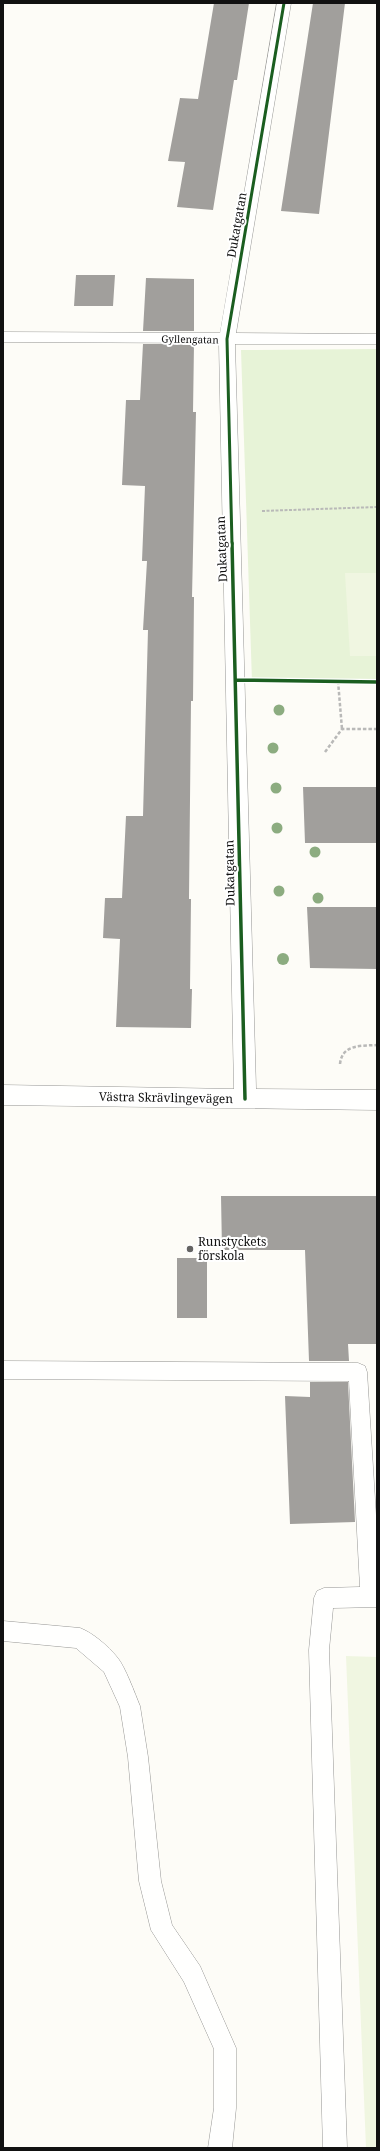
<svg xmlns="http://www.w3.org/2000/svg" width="380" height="2151" viewBox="0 0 380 2151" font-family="'Noto Serif',serif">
	<rect width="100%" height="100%" fill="#fdfcf7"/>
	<path fill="#e7f3d7" d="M377 349V681L252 682 241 350Z"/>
	<path fill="#f0f6e1" d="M345 573H377V656H350Z
		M346 1656 377 1657V2148H366Z"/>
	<path fill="#a19f9c" d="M214 3H249L237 80H234L213 210 177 207 185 162 168 161 180 98 198 99Z
		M313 3H345L319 214 281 211Z
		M76 275H115L113 306H74Z
		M146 278 194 279V331H143Z
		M143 344H194L193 412H196L192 597H194L193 701H191L189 899H191L190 989H192L191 1028 116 1027 120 939 103 938 105 898H122L126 816H143L148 630H143L147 561H142L145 486 122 485 126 400H140Z
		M303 787H377V843H305Z
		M307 907H377V969L310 968Z
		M221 1196H377V1344H348L349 1361H309L305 1250H222Z
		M177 1258H207V1318H177Z
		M310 1382H348L355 1522 290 1524 285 1396 310 1397Z"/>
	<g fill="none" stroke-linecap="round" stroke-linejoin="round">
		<g stroke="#979795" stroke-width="1">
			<path id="lane" d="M3 1361 358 1363 365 1366 367 1372 377 1531V1607L333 1608 329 1650 347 2148H323L309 1650 314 1598 317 1591 324 1588 360 1587 349 1381 3 1379Z
				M3 1621 80 1628C93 1633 108 1646 117 1657 125 1666 135 1694 140 1706L148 1757 161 1881 172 1925 200 1966 236 2048V2108L232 2148H208L214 2108V2049L184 1982 151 1930 139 1881 128 1757 120 1707 104 1672 76 1648 3 1641Z"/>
		</g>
		<g stroke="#979795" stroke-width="1">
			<path id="street" d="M277 3H291L236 333 377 334V344H235L256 1089 377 1090V1110L3 1105V1085L234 1089 219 343 3 342V332L220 333Z"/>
		</g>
		<path stroke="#b9b9b8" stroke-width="2" stroke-dasharray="3 1.5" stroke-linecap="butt" d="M262 511 377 507"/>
		<path stroke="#b9b9b8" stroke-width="2.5" stroke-dasharray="3.5 2" stroke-linecap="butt" d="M338 681 342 729
			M325 752 342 729H377
			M340 1064C342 1044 361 1046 377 1045"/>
		<use href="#lane" fill="#fffffe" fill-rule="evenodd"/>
		<use href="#street" fill="#fffffe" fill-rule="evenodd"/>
		<g stroke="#fff" stroke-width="5">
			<path id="cycleway-far1" d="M232 544 227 339 284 3"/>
		</g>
		<g stroke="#fff" stroke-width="6">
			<path id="cycleway" d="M232 543 245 1099
				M236 680 377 682"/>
		</g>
		<use href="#cycleway-far1" stroke="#1b5e20" stroke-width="3"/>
		<use href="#cycleway" stroke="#1b5e20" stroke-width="3.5"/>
	</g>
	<g fill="#8cac80">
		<circle cx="279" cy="710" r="5.5"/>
		<circle cx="273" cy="748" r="5.5"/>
		<circle cx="276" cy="788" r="5.5"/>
		<circle cx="277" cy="828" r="5.5"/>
		<circle cx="315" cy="852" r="5.5"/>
		<circle cx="279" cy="891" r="5.5"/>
		<circle cx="318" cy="898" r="5.5"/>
		<circle cx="283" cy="959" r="6"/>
	</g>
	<circle fill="#646362" stroke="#fff" stroke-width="1.5" cx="190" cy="1249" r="4"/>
	<g text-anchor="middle" stroke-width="4" stroke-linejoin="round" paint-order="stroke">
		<g font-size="10" fill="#111" stroke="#fff">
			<text transform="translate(190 339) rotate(1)" y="4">Gyllengatan</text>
		</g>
		<g font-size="12" fill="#111" stroke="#fff">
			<text transform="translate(237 225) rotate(-80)" y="4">Dukatgatan</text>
			<text transform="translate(222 549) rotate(-92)" y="4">Dukatgatan</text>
			<text transform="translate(230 873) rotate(-91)" y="4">Dukatgatan</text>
			<text transform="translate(166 1098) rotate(1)" y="4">Västra Skrävlingevägen</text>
		</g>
		<g font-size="12" fill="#111" stroke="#fff" text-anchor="start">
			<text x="198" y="1246">Runstyckets<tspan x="198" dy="14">förskola</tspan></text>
		</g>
	</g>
	<rect width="380" height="2151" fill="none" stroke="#111111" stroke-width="8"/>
</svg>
